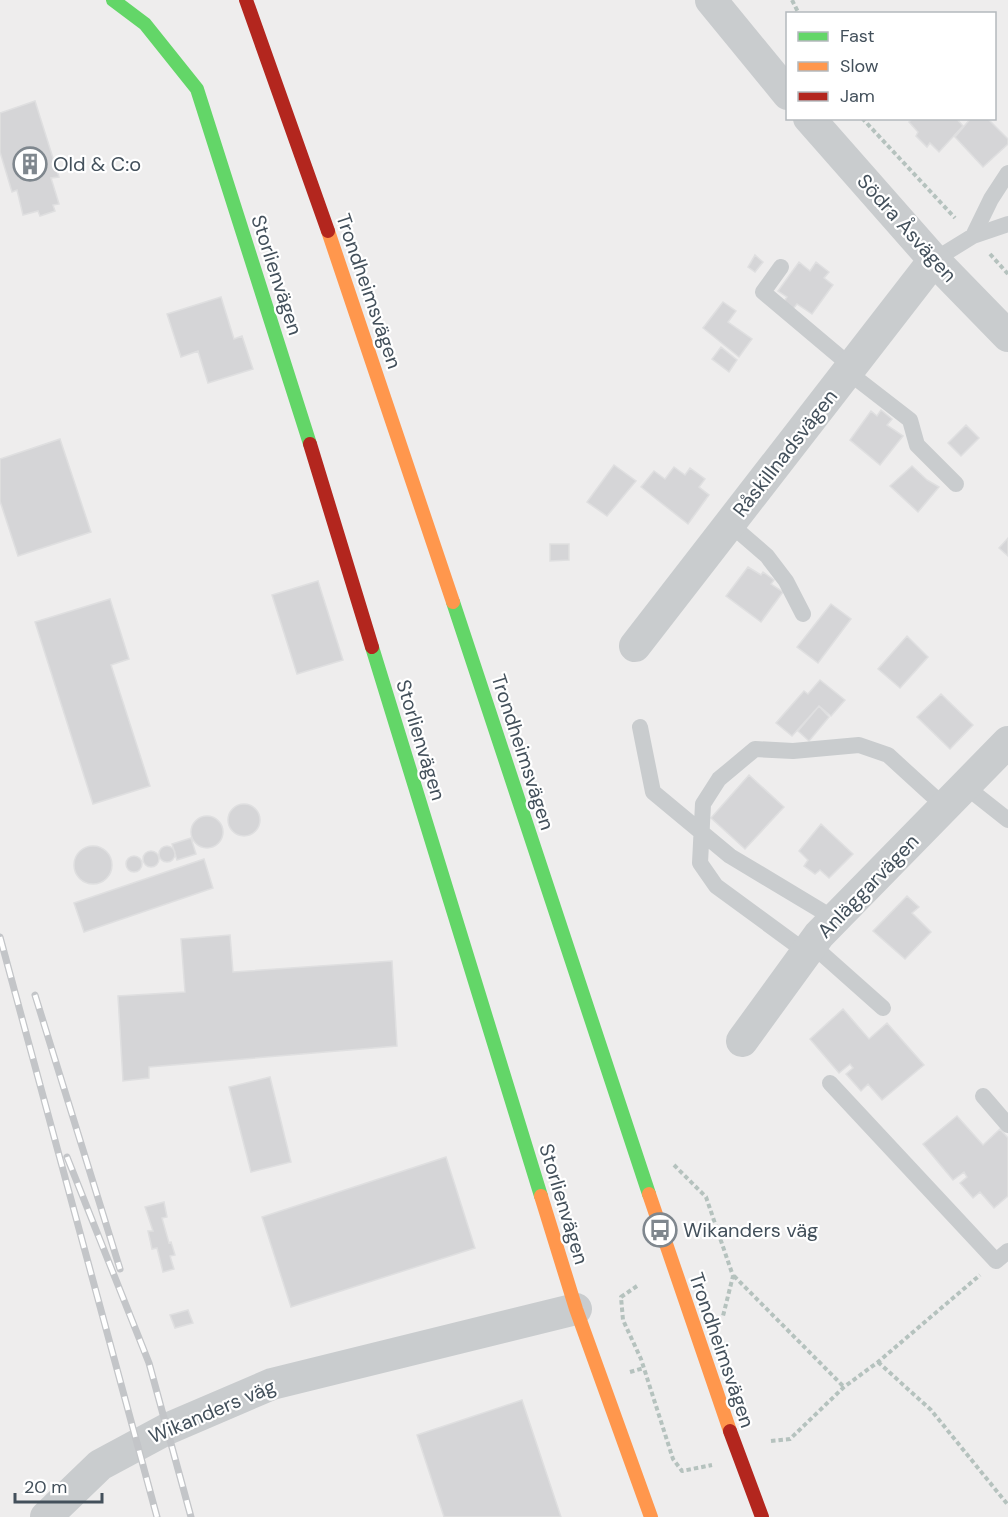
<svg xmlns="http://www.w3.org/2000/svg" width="1008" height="1517" viewBox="0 0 1008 1517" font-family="'DM Sans',sans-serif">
	<rect width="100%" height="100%" fill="#eeeded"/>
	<path fill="#d5d5d7" stroke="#dfdfe0" stroke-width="1.5" d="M35 101 59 177 51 178 59 204 53 205 55 211 40 216 38 211 23 215 17 190 12 192 0 152V113Z
		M913 118H956L963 126 939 152 930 143 927 147 916 136 918 132 909 122Z
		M971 118H987L1008 139V144L983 167 955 137Z
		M755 255 763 262 755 272 748 267Z
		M799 262 810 271 816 262 829 272 824 278 833 285 812 314 797 304 792 310 783 303 787 297 778 291Z
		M221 297 234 339 242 336 253 369 208 383 198 351 181 357 167 314Z
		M723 302 736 311 728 322 752 339 739 357 703 328Z
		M721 347 737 360 729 372 712 359Z
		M881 410 892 419 887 425 903 436 880 465 850 440 871 411 877 416Z
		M966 425 979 438 961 456 948 443Z
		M60 439 91 532 18 556 0 501V459Z
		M614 465 636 481 607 516 587 502Z
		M912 466 927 480 939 487 918 512 890 486Z
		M674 467 685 475 690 468 705 479 699 487 709 495 688 524 641 487 654 471 665 479Z
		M1008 538V556L999 548Z
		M550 544H569V560L550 561Z
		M748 567 761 575 763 572 774 580 771 584 783 592 761 622 726 596Z
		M318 581 343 660 297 674 272 595Z
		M110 599 129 659 111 665 150 786 93 804 35 622Z
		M831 604 851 619 818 663 797 647Z
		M907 636 928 657 900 688 878 669Z
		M820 680 845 700 831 716 819 706 792 736 776 723 804 691 808 694Z
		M941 694 973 725 950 749 917 717Z
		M819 706 829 717 809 741 798 731Z
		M749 775 784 807 745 849 711 818Z
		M228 820a16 16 0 1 1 32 0a16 16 0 1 1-32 0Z
		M191 832a16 16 0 1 1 32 0a16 16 0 1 1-32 0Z
		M821 824 853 854 829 878 820 870 815 874 804 866 808 860 799 851Z
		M191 838 196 854 177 860 172 844Z
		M74 865a19 19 0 1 1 38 0a19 19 0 1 1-38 0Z
		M159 854a8 8 0 1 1 16 0a8 8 0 1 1-16 0Z
		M143 859a8 8 0 1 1 16 0a8 8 0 1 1-16 0Z
		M126 864a8 8 0 1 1 16 0a8 8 0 1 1-16 0Z
		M204 859 213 888 84 932 74 903Z
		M907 896 919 907 912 913 931 932 905 959 873 931Z
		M230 935 233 972 392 961 397 1046 149 1067V1078L123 1081 118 996 185 992 181 939Z
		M843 1009 869 1039 887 1023 924 1065 882 1100 868 1084 861 1091 846 1074 853 1068 850 1064 839 1073 810 1039Z
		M270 1077 291 1162 251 1172 229 1087Z
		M957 1116 983 1145 1000 1129 1008 1138V1196L994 1208 980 1192 973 1198 960 1183 967 1177 964 1172 953 1180 923 1144Z
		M446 1157 475 1248 291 1307 262 1217Z
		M164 1202 167 1217 162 1218 169 1243 171 1242 175 1255 170 1256 174 1269 163 1272 157 1248 152 1249 148 1231H153L145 1207Z
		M188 1310 193 1323 175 1328 170 1315Z
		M522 1400 561 1517H444L417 1435Z"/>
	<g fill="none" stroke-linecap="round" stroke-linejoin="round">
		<path stroke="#b5c2be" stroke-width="4" stroke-dasharray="4.5 3" stroke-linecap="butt" d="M792 0 799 14
			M862 118 955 218
			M990 254 1008 274
			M674 1165 706 1197 733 1276 723 1316
			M734 1276 844 1387
			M637 1286 621 1297 623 1320 641 1359 673 1459 682 1471 712 1465
			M878 1362 931 1410 1008 1505
			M630 1372 644 1368
			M771 1441 790 1439 844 1387 878 1362 980 1275"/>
		<path stroke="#c9ccce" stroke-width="16" d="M973 236 991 199 1008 173
			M934 260 973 236 1008 224
			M781 267 763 292 852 367
			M848 372 910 420 917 445 956 484
			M730 524 767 556 786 581 803 614
			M640 727 653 792 730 856 835 919
			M965 786 1008 820
			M811 944 883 1008
			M806 952 716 886 700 863 703 804 719 779 755 749 793 751 859 745 888 755 945 807
			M830 1083 996 1261 1008 1251
			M983 1096 1008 1125"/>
		<path stroke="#c9ccce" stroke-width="32" d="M711 0 788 94
			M809 118 934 260 1008 336
			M635 646 934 260
			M742 1041 819 935 1008 742
			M46 1517 100 1465 167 1429 272 1384 576 1309"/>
		<path stroke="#63d668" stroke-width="14" d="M113 0 145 24 197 89 310 444
			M453 602 649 1194
			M372 647 541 1196"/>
		<path stroke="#ff974d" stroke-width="14" d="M328 231 453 602
			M649 1194 730 1431
			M541 1196 576 1309 651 1517"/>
		<path stroke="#b3261e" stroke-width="14" d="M246 0 328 231
			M310 444 372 647
			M730 1431 762 1517"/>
		<g stroke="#c3c5c8" stroke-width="7">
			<path id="rail" d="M0 937 157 1517
				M35 995 120 1269
				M67 1157 149 1363 191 1517"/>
		</g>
		<use href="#rail" stroke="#fff" stroke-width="4.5" stroke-dasharray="14" stroke-linecap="butt"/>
	</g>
	<defs>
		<g id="building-ring" transform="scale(1.725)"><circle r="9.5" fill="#fff" stroke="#7f878e" stroke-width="1.5"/><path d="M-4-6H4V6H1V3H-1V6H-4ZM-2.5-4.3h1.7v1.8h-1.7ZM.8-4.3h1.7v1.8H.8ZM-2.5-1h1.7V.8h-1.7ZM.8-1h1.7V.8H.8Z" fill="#7f878e"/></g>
		<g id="bus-ring" transform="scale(1.725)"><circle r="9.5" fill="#fff" stroke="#7f878e" stroke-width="1.5"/><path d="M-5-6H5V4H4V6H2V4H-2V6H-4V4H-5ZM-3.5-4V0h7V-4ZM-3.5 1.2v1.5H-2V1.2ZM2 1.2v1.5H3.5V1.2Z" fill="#7f878e"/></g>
	</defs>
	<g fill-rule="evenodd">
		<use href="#building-ring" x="30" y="164"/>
		<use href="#bus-ring" x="660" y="1230"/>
	</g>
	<g text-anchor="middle" stroke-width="4.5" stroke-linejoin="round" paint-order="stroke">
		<g font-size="20" fill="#43505b" stroke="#fff" text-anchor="start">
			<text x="53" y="171">Old &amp; C:o</text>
			<text x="683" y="1237">Wikanders väg</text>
		</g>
		<g font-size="20" fill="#43505b" stroke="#fff">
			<text transform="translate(907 228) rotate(48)" y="7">Södra Åsvägen</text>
			<text transform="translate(277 275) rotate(72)" y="7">Storlienvägen</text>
			<text transform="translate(369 291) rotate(71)" y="7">Trondheimsvägen</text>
			<text transform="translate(785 453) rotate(-52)" y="7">Råskillnadsvägen</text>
			<text transform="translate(421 740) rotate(73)" y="7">Storlienvägen</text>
			<text transform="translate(523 752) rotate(72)" y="7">Trondheimsvägen</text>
			<text transform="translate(868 886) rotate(-46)" y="7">Anläggarvägen</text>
			<text transform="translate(564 1204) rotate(73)" y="7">Storlienvägen</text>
			<text transform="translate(722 1350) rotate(71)" y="7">Trondheimsvägen</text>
			<text transform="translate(212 1411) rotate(-23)" y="7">Wikanders väg</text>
		</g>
	</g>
	<rect x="786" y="12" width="210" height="108" fill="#ffffff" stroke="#b4b9bd" stroke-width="1.5"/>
	<rect x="798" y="32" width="30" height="9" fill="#63d668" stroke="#b4b9bd" stroke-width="1.5"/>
	<text x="840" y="42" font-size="18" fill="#43505b">Fast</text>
	<rect x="798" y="62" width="30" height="9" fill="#ff974d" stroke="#b4b9bd" stroke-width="1.5"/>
	<text x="840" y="72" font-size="18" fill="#43505b">Slow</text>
	<rect x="798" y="92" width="30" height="9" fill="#b3261e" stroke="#b4b9bd" stroke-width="1.5"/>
	<text x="840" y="102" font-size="18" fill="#43505b">Jam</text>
	<path d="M15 1493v9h87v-9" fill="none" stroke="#43505b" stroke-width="3"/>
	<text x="24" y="1493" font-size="18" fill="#43505b" stroke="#ffffff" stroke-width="4.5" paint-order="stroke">20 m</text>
</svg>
